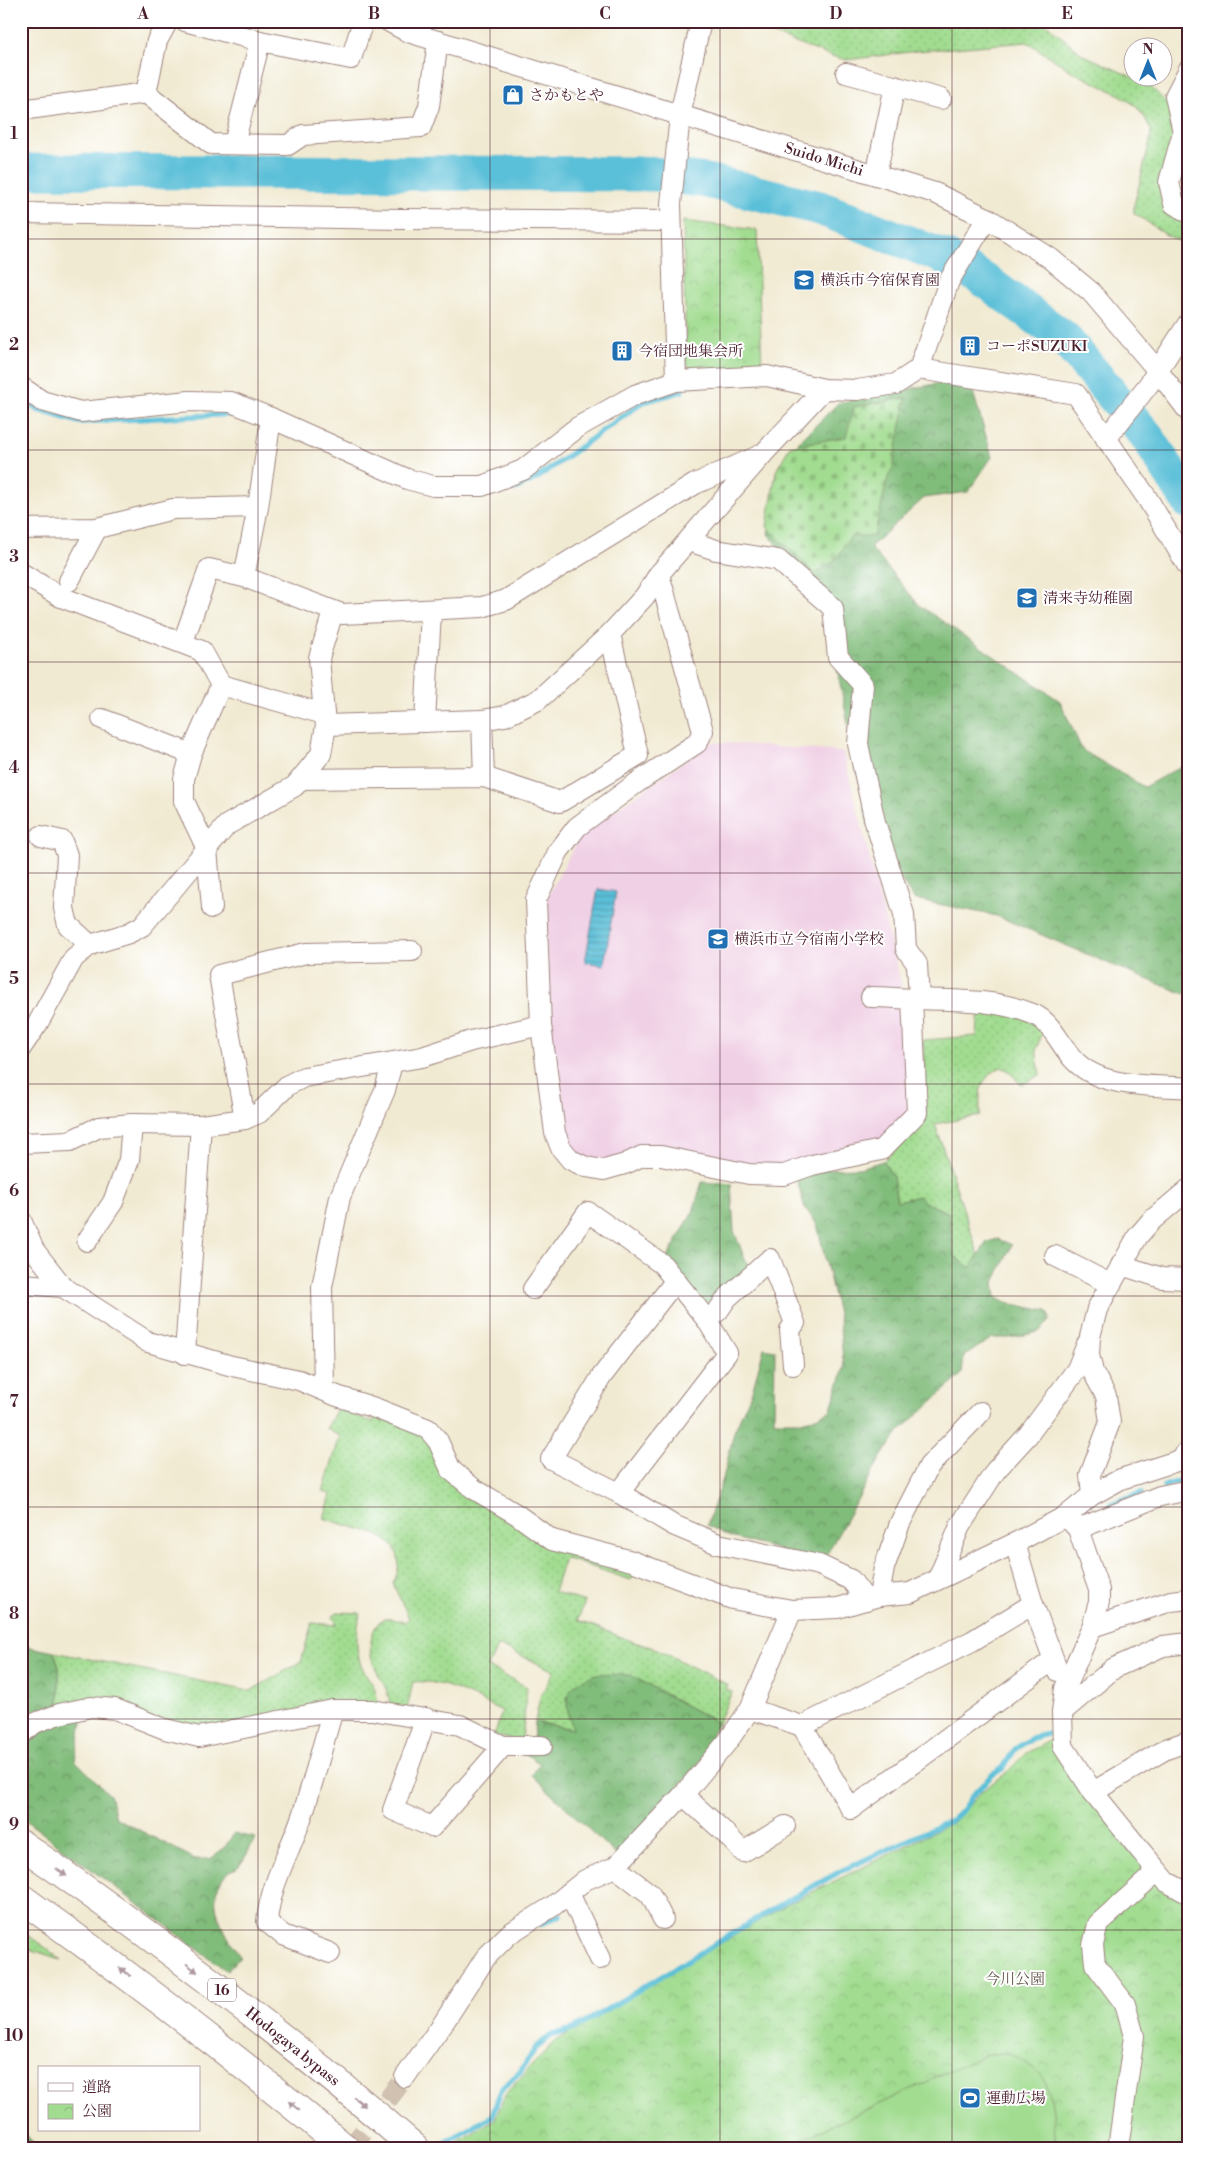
<svg xmlns="http://www.w3.org/2000/svg" width="1210" height="2169" viewBox="0 0 1210 2169" font-family="'Libre Bodoni','Noto Serif JP',serif">
	<defs>
		<pattern id="grass-dots" width="8" height="8" patternUnits="userSpaceOnUse" patternTransform="scale(1.25)"><rect width="8" height="8" fill="#a1dc90"/><path d="M2 2h.1M6 6h.1" fill="none" stroke="#8cbc7c" stroke-width="1.8" stroke-linecap="round"/></pattern>
		<pattern id="forest-crowns" width="20" height="18" patternUnits="userSpaceOnUse" patternTransform="scale(1.25)"><rect width="20" height="18" fill="#80bc7a"/><path d="M2 6a3 3 0 1 1 6 0M12 15a3 3 0 1 1 6 0" fill="none" stroke="#6b9864"/></pattern>
		<pattern id="cemetery-stones" width="16" height="16" patternUnits="userSpaceOnUse" patternTransform="scale(1.25)"><rect width="16" height="16" fill="#a1dc90"/><path d="M2 7V4a2 2 0 0 1 4 0v3zM10 15v-3a2 2 0 0 1 4 0v3z" fill="#8cbc7c"/></pattern>
		<pattern id="park-crowns" width="20" height="18" patternUnits="userSpaceOnUse" patternTransform="scale(1.25)"><rect width="20" height="18" fill="#a1dc90"/><path d="M2 6a3 3 0 1 1 6 0M12 15a3 3 0 1 1 6 0" fill="none" stroke="#8cbc7c"/></pattern>
		<pattern id="water-rules" width="6" height="5" patternUnits="userSpaceOnUse" patternTransform="scale(1.25)"><rect width="6" height="5" fill="#5abfd8"/><path d="M0 2.5h6" fill="none" stroke="#4c9baf"/></pattern>
	</defs>
	<rect width="100%" height="100%" fill="#fff"/>
	<filter id="ink" filterUnits="userSpaceOnUse"><feTurbulence type="fractalNoise" baseFrequency=".02" numOctaves="2"/><feDisplacementMap in="SourceGraphic" scale="10" xChannelSelector="R" yChannelSelector="G"/><feConvolveMatrix kernelMatrix="1 2 1 2 8 2 1 2 1" color-interpolation-filters="sRGB"/></filter>
	<filter id="wash" filterUnits="userSpaceOnUse"><feTurbulence type="fractalNoise" baseFrequency=".0096" numOctaves="4" result="noise"/><feDisplacementMap in="SourceGraphic" scale="20" xChannelSelector="R" yChannelSelector="G"/><feGaussianBlur stdDeviation="1.12" result="paint"/><feColorMatrix in="noise" values="0 0 0 0 0 0 0 0 0 0 0 0 0 0 0 0 0 1.4 0 .05"/><feComposite in="paint" operator="in"/></filter>
	<g filter="url(#wash)">
		<rect width="100%" height="100%" fill="#f1ead2"/>
		<path fill="#f0d0e5" d="M712 742 843 752 907 1008 911 1102 903 1120 882 1140 779 1166 603 1165 576 1154 566 1142 552 1048 544 903 581 834Z"/>
		<path fill="url(#grass-dots)" stroke="#767e5e" d="M735 21H830L845 29 865 27 872 22 878 21H1043L1082 54 1134 78 1152 88 1168 104 1179 133 1163 192 1189 219V246L1165 234 1134 213V205L1150 141 1151 130 1145 118 1136 106 1120 95 1073 72 1027 42 917 51 847 60 831 56Z
			M979 1007 1012 1012 1044 1030 1036 1049 1040 1075 1021 1085 1009 1071 1001 1067C977 1081 980 1091 980 1116L935 1124 979 1256 970 1268 954 1256 949 1213 924 1202H896L893 1177 883 1161 926 1120 923 1040 977 1036Z
			M337 1409 373 1422 376 1412 420 1431 477 1500 639 1568 631 1580 565 1558 554 1592 585 1602 578 1620 634 1642 657 1649 728 1685 726 1689 732 1692 718 1723 630 1675 573 1729 535 1722 540 1697 554 1671 498 1645 488 1667 527 1687 522 1741 494 1736 502 1711C475 1698 444 1679 413 1682L407 1710 390 1707C389 1685 376 1676 371 1656 369 1647 372 1625 382 1620 389 1617 398 1620 405 1622L409 1618 393 1584C417 1532 358 1532 324 1518L331 1495 323 1491 340 1436 326 1429Z
			M337 1612 360 1613C357 1631 354 1649 362 1667 371 1685 376 1682 378 1706L212 1729 59 1708V1667L54 1652 250 1691 301 1662 312 1623 336 1625V1621L332 1618Z
			M21 1930 62 1960 21 1946Z"/>
		<path fill="url(#forest-crowns)" stroke="#656e52" d="M940 383 973 392 992 457 968 492 924 498 870 547 920 606 1060 701 1082 750 1144 787 1189 762V990L1185 994 1131 973 997 916 914 899 870 834 826 613 768 533 789 452 838 403Z
			M883 1161 893 1177 897 1201 919 1196 924 1202 949 1213 954 1256 970 1268 987 1242 998 1239 1012 1245 994 1282 996 1297 1007 1303 1047 1311 1049 1315V1322L1039 1332 1009 1338H992L964 1356 962 1374 899 1432 881 1457 823 1561 730 1537 707 1525 723 1479 734 1432 752 1391 764 1348 775 1350 774 1421H806L830 1411 844 1368 839 1318 817 1224 805 1208 796 1177 826 1169 860 1168Z
			M702 1182 731 1184 734 1231 748 1267 715 1305 705 1309 666 1260 693 1212Z
			M21 1645 54 1652 59 1667V1708L21 1725Z
			M597 1674 630 1675 718 1723 711 1736 718 1740 619 1858 532 1775 540 1764 526 1754 533 1740 535 1722 573 1729C562 1698 564 1685 597 1674Z
			M83 1717 75 1760 110 1795 116 1818 195 1859H210L223 1850 234 1833 255 1838C250 1847 246 1858 239 1866 237 1869 232 1869 229 1872 200 1898 225 1931 240 1957L227 1971 21 1817V1743L55 1723Z
			M21 2129 38 2148H21Z"/>
		<path fill="url(#cemetery-stones)" stroke="#767e5e" d="M906 398 893 467 888 477 874 536H851L836 559 815 574 767 527 776 471 790 446 846 437 854 407Z"/>
		<path fill="url(#park-crowns)" stroke="#767e5e" d="M683 221 757 230 762 368 692 370 686 362Z
			M1055 1740 1189 1899V2148L450 2147 495 2119 506 2093 555 2041 786 1905 954 1822 982 1791 1007 1772 1026 1753 1049 1741Z"/>
		<path fill="#a1dc90" stroke="#767e5e" d="M1007 2053C1058 2075 1051 2100 1056 2148H784L987 2054Z"/>
		<path fill="url(#water-rules)" stroke="#526f82" d="M598 889 616 892 604 965 585 962Z"/>
		<g fill="none" stroke-linecap="round" stroke-linejoin="round">
			<path stroke="#5abfd8" stroke-width="5.5" d="M21 399 38 410 79 422 236 414 241 415
				M483 494 517 488 537 478 643 402 682 391
				M1164 1486 1189 1478
				M1110 1504 1141 1493
				M541 1924 560 1915
				M443 2144 492 2116 502 2088 520 2072 537 2046 552 2035 574 2029 785 1902 843 1870 952 1820 963 1810 971 1797 992 1775 1003 1768 1015 1749 1032 1738 1047 1734"/>
			<path stroke="#5abfd8" stroke-width="35" d="M21 171 654 174 707 181 820 208 947 258 984 280 1063 337 1146 435 1189 502"/>
		</g>
	</g>
	<g filter="url(#ink)">
		<g fill="none" stroke-linecap="round" stroke-linejoin="round">
			<path stroke="#d0c1b1" stroke-width="20" stroke-dasharray="20 10" stroke-linecap="butt" d="M351 2148 405 2077"/>
			<g stroke="#9e847e" stroke-width="22">
				<g id="minor">
					<path d="M185 21 260 41 351 59 363 21"/>
					<path id="s1" d="M388 21 408 32 935 193 987 218 1050 258 1091 292 1158 371 1189 412"/>
					<path d="M1189 69 1175 96 1183 132 1169 182 1174 204 1189 213"/>
					<path d="M846 73 941 99"/>
					<path d="M146 93 157 41 168 21"/>
					<path d="M21 110 146 93 211 144 288 145 303 135 421 127 429 106 438 41"/>
					<path d="M234 144 260 41"/>
					<path d="M876 175 895 86"/>
					<path d="M21 213 402 219 670 221"/>
					<path d="M919 369 949 281 987 218"/>
					<path d="M676 381 671 204 680 115 701 21"/>
					<path d="M21 387 42 401 81 412 189 401 231 402 271 418 407 479 433 486H482L523 470 578 427 635 395 676 381 767 376 824 389 857 390 896 384 919 369 1076 394 1147 498 1189 568"/>
					<path d="M271 418 258 507 244 577 342 614 482 607 506 600 695 484 763 454"/>
					<path d="M1106 439 1149 384 1189 322"/>
					<path d="M21 529 97 528 173 509 258 507"/>
					<path d="M689 541 716 550 778 560 833 608 838 657 863 685 858 744 875 822 904 914 906 949 917 964 919 999"/>
					<path d="M21 573 61 597 202 651 221 685 324 714 326 725 321 754 295 786 227 825 142 926 129 933 90 945 74 958 38 1023 21 1048"/>
					<path d="M659 574 703 731 697 743 638 782 577 827 558 852 536 900 541 1025 555 1133 561 1148 571 1160 586 1167 604 1170 625 1164 642 1156H661L749 1174 784 1175 812 1165 881 1150 917 1113 912 998"/>
					<path d="M69 581 97 528"/>
					<path d="M183 642 209 569 244 577"/>
					<path d="M324 714 319 658 333 612"/>
					<path d="M102 719 191 754"/>
					<path d="M482 720 484 777"/>
					<path d="M425 722 431 611"/>
					<path d="M326 725 482 720 505 716 538 700 610 634 645 596 659 574 763 454 824 389"/>
					<path d="M301 779 484 777 560 802 638 755 610 634"/>
					<path d="M41 836 62 841 67 855 64 908 68 925 90 945"/>
					<path d="M212 908 207 849 184 801V779L191 754 221 685"/>
					<path d="M871 997C887 997 904 999 920 999 959 1001 996 999 1033 1014 1052 1022 1060 1045 1073 1059 1100 1089 1152 1085 1189 1088"/>
					<path d="M245 1119 219 975 306 953 412 951"/>
					<path d="M21 1143 70 1141 99 1127 132 1124 201 1125 245 1119 259 1113 288 1085 304 1077 422 1057 471 1041 541 1025"/>
					<path d="M21 1220 34 1250 63 1287"/>
					<path d="M87 1241 113 1202 129 1160 132 1124"/>
					<path d="M1055 1256 1110 1284"/>
					<path d="M1121 1265 1162 1278 1189 1279"/>
					<path d="M676 1280 602 1376 551 1459 619 1493 673 1525 718 1544 819 1565 851 1580 866 1600"/>
					<path d="M21 1284 63 1287 148 1342 232 1366 299 1380 337 1396 375 1408 428 1429 438 1441 451 1470 474 1489 516 1514 552 1540 632 1561 732 1599 792 1610 838 1608 879 1596 910 1593 1015 1543 1066 1516 1092 1495 1121 1479 1180 1460 1189 1449"/>
					<path d="M533 1289 588 1212 662 1264 707 1320 727 1353 619 1493"/>
					<path d="M707 1320 718 1311 727 1298 770 1259 795 1323 790 1330 793 1365"/>
					<path d="M185 1354 201 1125"/>
					<path d="M324 1389 322 1287 340 1197 385 1090 392 1063"/>
					<path d="M1092 1495 1090 1475 1110 1422 1106 1396 1093 1372 1089 1355 1090 1337 1097 1309 1138 1236 1151 1221 1189 1189"/>
					<path d="M1066 1516 1078 1529 1099 1590V1602L1092 1627 1065 1688 1062 1712 1063 1746 1093 1792 1140 1850 1167 1882 1189 1894"/>
					<path d="M1078 1529 1160 1496 1189 1490"/>
					<path d="M1015 1543 1033 1604 1058 1671"/>
					<path d="M938 1579 960 1526 996 1470 1028 1435 1077 1369 1087 1344"/>
					<path d="M879 1596 884 1568 900 1523 929 1466 981 1412"/>
					<path d="M792 1610 750 1709 802 1726 972 1641 1033 1604"/>
					<path d="M1092 1627 1171 1601 1189 1599"/>
					<path d="M1062 1712 1114 1668 1163 1646 1189 1643"/>
					<path d="M426 1718 393 1810 432 1827 503 1746"/>
					<path d="M802 1726 851 1809 1053 1660"/>
					<path d="M21 1734 35 1723 59 1714 91 1707 115 1709 165 1729 199 1737 333 1710H372L460 1725 503 1746H542"/>
					<path d="M1093 1792 1166 1749 1189 1741"/>
					<path d="M683 1795 722 1830 743 1852 785 1826"/>
					<path d="M615 1867 650 1894 663 1919"/>
					<path d="M569 1893 600 1959"/>
					<path d="M330 1953 283 1935 267 1922C270 1883 291 1850 303 1813 314 1779 323 1744 333 1710"/>
					<path d="M405 2077 444 2022 486 1957 509 1934 553 1906 585 1880 615 1867 683 1795 728 1741 750 1709"/>
					<path d="M1118 2148 1134 2036 1125 2004 1095 1964 1093 1945 1098 1924 1151 1877 1153 1866"/>
				</g>
			</g>
			<g stroke="#9e847e" stroke-width="30">
				<g id="highway">
					<path id="s2" d="M21 1844C157 1939 290 2039 415 2148"/>
					<path d="M21 1898C132 1977 240 2061 345 2148"/>
				</g>
			</g>
			<use href="#minor" stroke="#fff" stroke-width="20"/>
			<use href="#highway" stroke="#fff" stroke-width="28"/>
		</g>
		<defs><path id="oneway-solid" d="M-6-.8H1V-3.2L6.5 0L1 3.2V.8H-6Z" transform="scale(1.25)"/></defs>
		<g fill="#ae9aa0">
			<use href="#oneway-solid" transform="translate(61 1872) rotate(35)"/>
			<use href="#oneway-solid" transform="translate(192 1968) rotate(37)"/>
			<use href="#oneway-solid" transform="translate(125 1972) rotate(-143)"/>
			<use href="#oneway-solid" transform="translate(360 2102) rotate(39)"/>
			<use href="#oneway-solid" transform="translate(294 2106) rotate(-140)"/>
		</g>
	</g>
	<path fill="none" stroke="#4a1f2b" stroke-width="1" stroke-opacity="0.55" d="M258 21V2148M490 21V2148M720 21V2148M952 21V2148M21 239H1189M21 450H1189M21 662H1189M21 873H1189M21 1084H1189M21 1296H1189M21 1507H1189M21 1719H1189M21 1930H1189"/>
	<defs>
		<g id="shop-square" transform="scale(1.125)"><rect x="-9" y="-9" width="18" height="18" rx="4" fill="#1f6fb2" stroke="#fff"/><path d="M-5-2.5h2.3a2.7 3.5 0 0 1 5.4 0H5L5.5 6h-11ZM-1.5-2.5h3a1.5 2.3 0 0 0-3 0Z" fill="#fff"/></g>
		<g id="school-square" transform="scale(1.125)"><rect x="-9" y="-9" width="18" height="18" rx="4" fill="#1f6fb2" stroke="#fff"/><path d="M0-5L7-2L0 1L-7-2ZM-4 1L0 2.5L4 1V4Q0 6-4 4Z" fill="#fff"/></g>
		<g id="building-square" transform="scale(1.125)"><rect x="-9" y="-9" width="18" height="18" rx="4" fill="#1f6fb2" stroke="#fff"/><path d="M-4-6H4V6H1V3H-1V6H-4ZM-2.5-4.3h1.7v1.8h-1.7ZM.8-4.3h1.7v1.8H.8ZM-2.5-1h1.7V.8h-1.7ZM.8-1h1.7V.8H.8Z" fill="#fff"/></g>
		<g id="stadium-square" transform="scale(1.125)"><rect x="-9" y="-9" width="18" height="18" rx="4" fill="#1f6fb2" stroke="#fff"/><path d="M0-5a6.5 5 0 1 0 0 10a6.5 5 0 1 0 0-10ZM-3.5-1.8h7v3.6h-7Z" fill="#fff"/></g>
	</defs>
	<g fill-rule="evenodd">
		<use href="#shop-square" x="513" y="95"/>
		<use href="#school-square" x="804" y="280"/>
		<use href="#building-square" x="970" y="346"/>
		<use href="#building-square" x="622" y="351"/>
		<use href="#school-square" x="1027" y="598"/>
		<use href="#school-square" x="718" y="939"/>
		<use href="#stadium-square" x="970" y="2098"/>
	</g>
	<g text-anchor="middle" stroke-width="4" stroke-linejoin="round" paint-order="stroke">
		<rect fill="#fff" stroke="#80626b" stroke-width="1" x="208" y="1978.5" width="28" height="23" rx="4"/>
		<g font-size="14" font-weight="bold" fill="#4a1f2b">
			<text x="222" y="1995">16</text>
		</g>
		<g font-size="15" fill="#4a1f2b" stroke="#fff" text-anchor="start">
			<text x="529" y="100">さかもとや</text>
			<text x="820" y="285">横浜市今宿保育園</text>
			<text x="986" y="351">コーポSUZUKI</text>
			<text x="638" y="356">今宿団地集会所</text>
			<text x="1043" y="603">清来寺幼稚園</text>
			<text x="734" y="944">横浜市立今宿南小学校</text>
			<text x="986" y="2103">運動広場</text>
		</g>
		<g font-size="15" fill="#4a1f2b" stroke="#fff">
			<text dy="5" stroke="none"><textPath href="#s1" startOffset="458">Suido Michi</textPath></text>
			<text dy="5" stroke="none"><textPath href="#s2" startOffset="339">Hodogaya bypass</textPath></text>
		</g>
		<g font-size="15" fill="#645849" stroke="#fff">
			<text x="1015" y="1984">今川公園</text>
		</g>
	</g>
	<rect width="1210" height="2169" fill="none" stroke="#fff" stroke-width="55"/>
	<rect x="38" y="2066" width="162" height="65" fill="#ffffff" stroke="#b7a5aa"/>
	<rect x="48" y="2083" width="25" height="8" fill="#ffffff" stroke="#b7a5aa"/>
	<text x="82" y="2092" font-size="15" fill="#4a1f2b">道路</text>
	<rect x="48" y="2104" width="25" height="15" fill="url(#park-crowns)" stroke="#b7a5aa"/>
	<text x="82" y="2116" font-size="15" fill="#4a1f2b">公園</text>
	<g transform="translate(1148 62)"><circle r="24" fill="#ffffff" stroke="#b7a5aa"/>
	<path d="M0-4L9 19L0 12L-9 19Z" fill="#1f6fb2"/>
	<text y="-8" font-size="14" font-weight="bold" text-anchor="middle" fill="#4a1f2b">N</text>
	</g>
	<rect x="28" y="28" width="1154" height="2114" fill="none" stroke="#4a1f2b" stroke-width="2"/>
	<g font-size="16" text-anchor="middle" font-weight="bold" fill="#4a1f2b">
		<text x="143" y="19">A</text>
		<text x="374" y="19">B</text>
		<text x="605" y="19">C</text>
		<text x="836" y="19">D</text>
		<text x="1067" y="19">E</text>
		<text x="14" y="139">1</text>
		<text x="14" y="350">2</text>
		<text x="14" y="562">3</text>
		<text x="14" y="773">4</text>
		<text x="14" y="984">5</text>
		<text x="14" y="1196">6</text>
		<text x="14" y="1407">7</text>
		<text x="14" y="1619">8</text>
		<text x="14" y="1830">9</text>
		<text x="14" y="2041">10</text>
	</g>
</svg>
